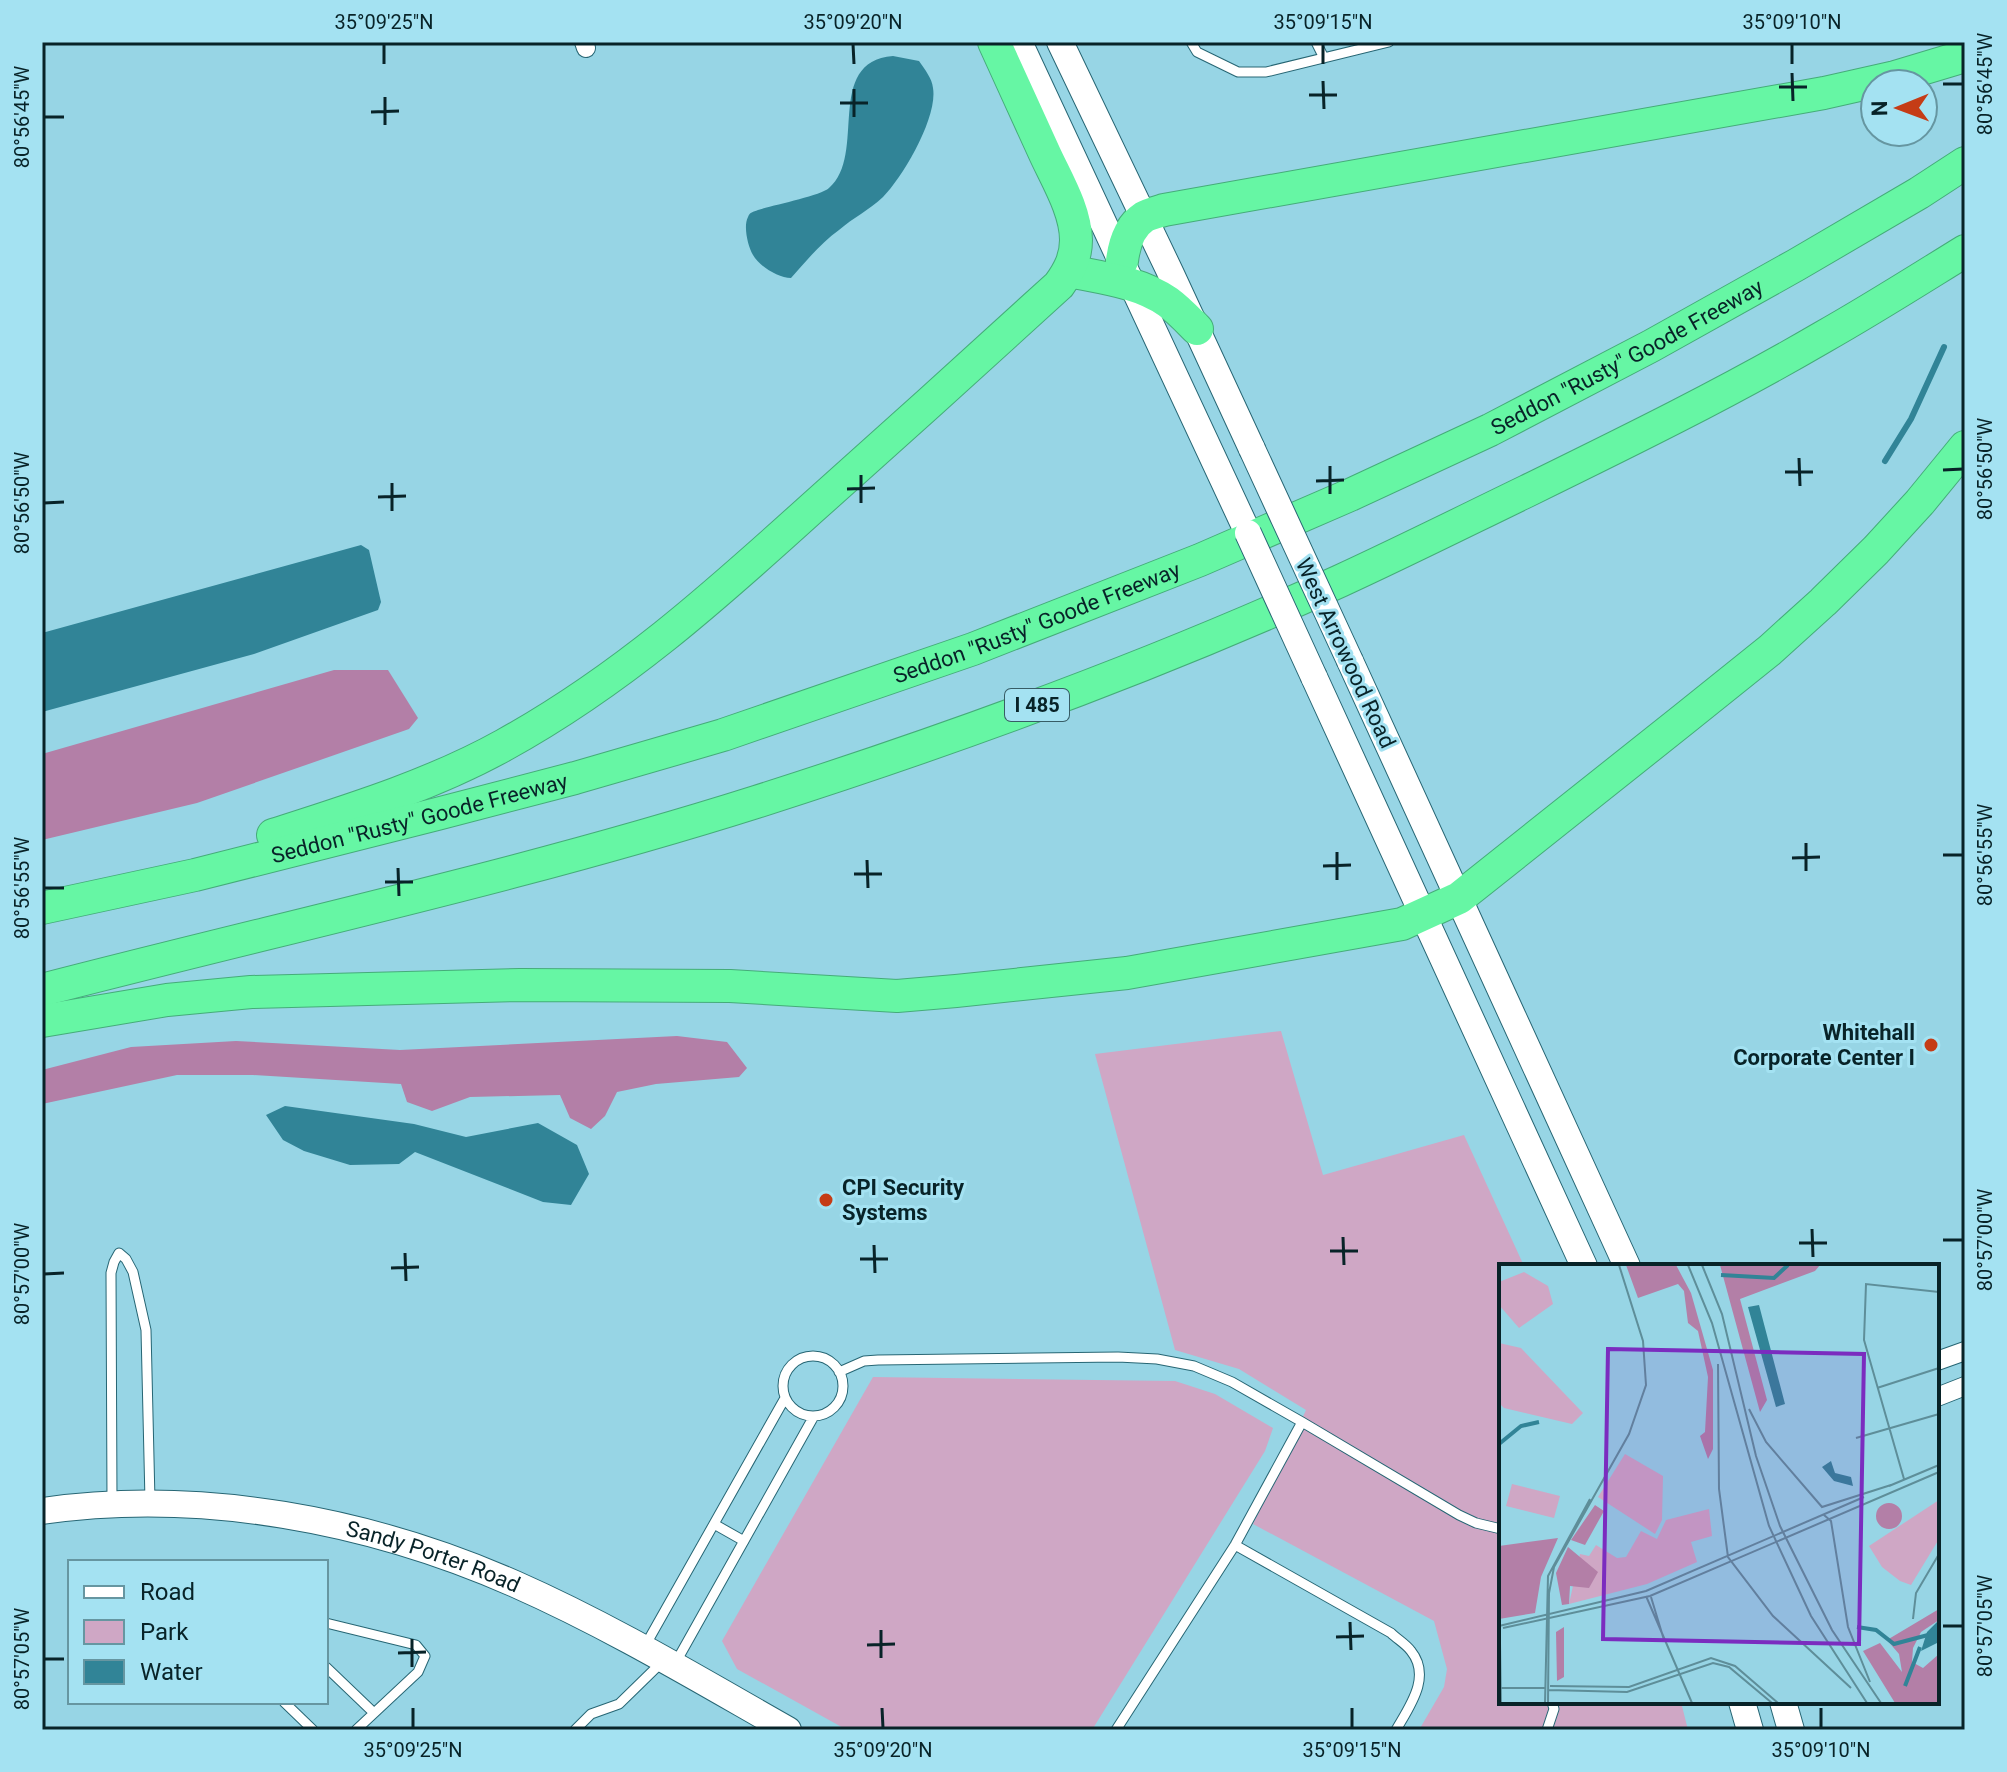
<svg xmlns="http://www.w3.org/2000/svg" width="2007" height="1772" viewBox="0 0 2007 1772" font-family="Roboto,sans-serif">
	<rect width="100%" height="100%" fill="#97d5e5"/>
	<path fill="#cfa7c5" d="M1281 1031 1323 1175 1464 1135 1524 1266H1501V1702H1681L1688 1730H1419L1444 1687 1447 1669 1434 1621 1253 1524 1306 1410 1239 1369 1175 1350 1095 1054Z
		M873 1377 1175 1381 1215 1394 1273 1428 1265 1451 1092 1730H847L737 1669 722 1641Z"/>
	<path fill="#b37fa7" d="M334 670H388L418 718 409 729 197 803 42 840V754Z
		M677 1036 727 1042 747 1068 739 1077 656 1084 617 1092 605 1116 591 1129 570 1118 560 1095 470 1097 432 1111 407 1102 401 1084 253 1075H177L42 1104V1070L131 1047 236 1041 400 1050Z"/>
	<path fill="#318497" d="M893 56 919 61C925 70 932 78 933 88 938 117 903 177 883 197 869 210 853 218 839 230 821 243 806 261 791 278 778 278 759 266 753 255 748 247 743 226 748 217 750 212 753 212 758 210 773 205 820 196 829 188 868 155 823 62 893 56Z
		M361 545 369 550 381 602 378 610 254 654 42 712V633Z
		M285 1106 414 1124 466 1137 538 1123 577 1145 589 1174 571 1205 543 1202 415 1152 399 1164 350 1165 304 1151 283 1140 266 1115Z"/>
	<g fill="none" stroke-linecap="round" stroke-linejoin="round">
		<path stroke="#318497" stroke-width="6" d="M1885 461 1911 419 1944 347"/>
		<g stroke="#276674" stroke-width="11">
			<path id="lane" d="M1191 42 1197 52 1238 72H1266L1389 42
				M1316 42 1324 58
				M783 1386a30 30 0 1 1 60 0a30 30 0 1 1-60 0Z
				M839 1372 864 1361 878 1360 1118 1357 1157 1359 1194 1366 1232 1382 1302 1422 1459 1515 1476 1523 1501 1529
				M112 1502 111 1273 114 1262 119 1253 126 1259 133 1272 146 1330 150 1501
				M714 1524 744 1541
				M1235 1545 1391 1633C1397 1639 1406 1644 1411 1651 1432 1677 1409 1707 1396 1730
				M326 1623 416 1645 425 1656 418 1672 356 1730
				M645 1646 785 1398
				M676 1662 814 1416
				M326 1667 374 1713
				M284 1702 313 1730
				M575 1730 591 1714 619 1704 662 1662
				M1116 1730 1235 1545 1302 1422
				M1547 1730 1554 1709 1552 1702"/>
		</g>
		<g stroke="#276674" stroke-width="20">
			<path id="street" d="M584 42 586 48
				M1937 1361 1965 1351
				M1937 1397 1965 1386"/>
		</g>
		<g stroke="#276674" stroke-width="28">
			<g id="secondary">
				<path d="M1019 42 1248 533"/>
				<path d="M1060 42 1171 274 1252 449"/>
				<path d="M1350 661 1627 1266"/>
				<path d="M1314 677 1584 1266"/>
				<path id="s1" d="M42 1511C201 1488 370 1520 515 1584 610 1626 698 1679 788 1730"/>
				<path d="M1742 1702 1750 1730"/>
				<path d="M1783 1702 1791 1730"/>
			</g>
		</g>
		<g stroke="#45ac79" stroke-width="34">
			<g id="highway">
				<path d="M1122 261C1124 244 1129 227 1144 217 1149 214 1158 212 1164 210L1824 93 1895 77 1965 56"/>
				<path d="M1069 271C1103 278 1139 282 1168 302 1179 310 1188 320 1197 329"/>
				<path d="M273 835C351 810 432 785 504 745 620 681 714 597 811 509 894 435 977 360 1059 285 1069 271 1076 258 1076 240 1076 211 1057 180 1045 154 1028 117 1011 79 994 42"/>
				<path id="s2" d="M42 908 195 875 437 814 575 778 723 735 973 649 1200 560 1350 495 1490 430 1651 346 1796 265 1919 193 1965 163"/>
				<path d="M42 990C280 928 522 876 756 802 954 739 1151 667 1340 581 1403 552 1465 521 1527 491 1627 442 1727 393 1823 337 1871 310 1918 280 1965 251"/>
				<path d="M42 1021 167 1000 251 992 520 985 730 986 897 996 956 991 1127 973 1402 924 1459 898 1684 719 1770 650 1823 602 1876 550 1920 502 1965 447"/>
			</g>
		</g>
		<use href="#lane" stroke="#fff" stroke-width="9"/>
		<use href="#street" stroke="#fff" stroke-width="18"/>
		<use href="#secondary" stroke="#fff" stroke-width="26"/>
		<use href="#highway" stroke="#66f6a4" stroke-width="32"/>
		<g stroke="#276674" stroke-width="28" stroke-linecap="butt">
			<path id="secondary-bridge" d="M1252 449 1350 661
				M1248 533 1314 677"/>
		</g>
		<use href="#secondary-bridge" stroke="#fff" stroke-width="26"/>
	</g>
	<path fill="none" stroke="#082328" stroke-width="3" d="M384 44V64M853 44 854 64M1323 44V64M1792 44V64M1792 73 1793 101M1323 81 1324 109M1943 84H1963M1779 87H1807M854 89V117M1309 95H1337M385 97V125M840 103H868M371 112 399 111M44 117H64M1799 458 1800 486M1330 466V494M1943 470 1963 469M1785 472H1813M861 475V503M1316 481 1344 480M392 483V511M847 489 875 488M378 497 406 496M44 503 64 502M1806 843V871M1337 852V880M1943 855H1963M1792 858 1820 857M867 860 868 888M1323 866 1351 865M398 868 399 896M854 874H882M385 882H413M44 888H64M1812 1229 1813 1257M1343 1237 1344 1265M1943 1240H1963M1799 1243H1827M874 1245 875 1273M1330 1251H1358M405 1253 406 1281M860 1259H888M391 1268 419 1267M44 1274 64 1273M1350 1622 1351 1650M1943 1626H1963M881 1630V1658M1336 1637 1364 1636M412 1639V1667M867 1645 895 1644M398 1653 426 1652M44 1659H64M413 1708V1728M882 1708 883 1728M1352 1708V1728M1821 1708V1728"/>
	<g fill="#c53c16" stroke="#a4e2f2" stroke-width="3">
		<circle cx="1931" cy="1045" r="8"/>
		<circle cx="826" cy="1200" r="8"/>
	</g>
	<g text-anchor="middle" stroke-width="6" stroke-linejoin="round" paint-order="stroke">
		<rect fill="#a4e2f2" stroke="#375c65" stroke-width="2" x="1005" y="689" width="64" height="32" rx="6"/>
		<g font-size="20" font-weight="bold" fill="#082328">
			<text x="1037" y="712">I 485</text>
		</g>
		<g font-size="22" fill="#082328" stroke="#a4e2f2">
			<text dy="8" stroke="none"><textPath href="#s2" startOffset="1684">Seddon "Rusty" Goode Freeway</textPath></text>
			<text dy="8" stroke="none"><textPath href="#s2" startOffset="1036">Seddon "Rusty" Goode Freeway</textPath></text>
			<text transform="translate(1346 653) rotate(65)" y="8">West Arrowood Road</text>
			<text dy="8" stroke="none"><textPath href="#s2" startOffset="388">Seddon "Rusty" Goode Freeway</textPath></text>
			<text dy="8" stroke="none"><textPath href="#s1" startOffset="398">Sandy Porter Road</textPath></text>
		</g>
		<g font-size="22" font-weight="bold" fill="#082328" stroke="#a4e2f2" text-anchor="end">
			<text x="1915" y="1040">Whitehall<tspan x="1915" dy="25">Corporate Center I</tspan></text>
			<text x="842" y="1195" text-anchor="start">CPI Security<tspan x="842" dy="25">Systems</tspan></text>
		</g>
	</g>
	<g transform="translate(1499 1264)">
		<rect width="440" height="440" fill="#97d5e5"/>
		<path d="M25 8 49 22 54 40 20 64 0 41V18ZM0 79 22 84 84 149 73 160 5 144 0 139ZM126 190 164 212 163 256 156 270 99 233ZM13 220 61 232 55 254 7 242ZM440 236V275L412 321 401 317 383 303 370 282ZM210 245 213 272 192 278 198 298 148 320 70 340 81 290 90 292 97 281 118 294 127 293 142 267 158 275 167 256Z" fill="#cfa7c5"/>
		<path d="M127 1H177L192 29 214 106V185L209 195 201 172 206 168 209 113 199 67 189 59 185 27 179 20 139 34ZM221 1H321L316 7 241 35 268 136 261 148ZM377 252a13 13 0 1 1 26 0a13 13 0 1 1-26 0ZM96 241 105 247 86 281 72 276ZM59 274 42 313 36 349 0 355V282ZM69 283 99 308 90 324 71 322 70 340 63 341 57 309ZM440 345V356L422 368 414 384 413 398 424 404 440 390V439H396L364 387 381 379 403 408 400 390 388 376ZM65 363V413L58 417 57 368Z" fill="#b37fa7"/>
		<path d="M260 41 286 140 277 143 249 43ZM332 197 336 209 352 213 354 222 335 217 323 203ZM440 356V378L422 387 428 368Z" fill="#318497"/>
		<path fill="none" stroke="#318497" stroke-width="4" d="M222 11 275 14 289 1M0 180 22 162 40 158M358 363 377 366 395 380 429 371M406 422 421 383"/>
		<path fill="none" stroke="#5e8e99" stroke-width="2" d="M189 1 213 59 270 262 312 352 368 439M203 1 223 50 257 192 281 262 333 366 382 439M219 100 220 225 229 293 274 352 352 424M378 124 440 104M250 145 267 178 323 243 392 221M357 174 440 150M405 215 365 76 367 20 440 28M390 222 440 201M325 251 332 257 349 363 371 418M147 332 193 439M152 333 165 376M414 355 417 329 440 290M0 362 147 327 365 233M4 364 151 332 440 208M1 379 2 439M51 422 130 423 212 394 236 402 279 439M0 424H46M50 426 128 428 214 399 230 403 273 439M46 439 49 312 91 235M49 439 50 329 55 303 130 170 147 121 144 77 120 1"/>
		<path fill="#7b2cbf" fill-opacity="0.15" stroke="#7b2cbf" stroke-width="4" d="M109 85 365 90 360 380 104 375Z"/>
		<rect width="440" height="440" fill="none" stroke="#082328" stroke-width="4"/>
	</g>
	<rect width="2007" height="1772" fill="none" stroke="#a4e2f2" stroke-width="88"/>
	<rect x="68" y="1560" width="260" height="144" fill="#a4e2f2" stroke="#6696a1" stroke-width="2"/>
	<rect x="84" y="1586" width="40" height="12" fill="#ffffff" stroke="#6696a1" stroke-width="2"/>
	<text x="140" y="1600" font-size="24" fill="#082328">Road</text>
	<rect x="84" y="1620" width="40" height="24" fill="#cfa7c5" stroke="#6696a1" stroke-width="2"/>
	<text x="140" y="1640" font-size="24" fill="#082328">Park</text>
	<rect x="84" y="1660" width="40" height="24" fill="#318497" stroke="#6696a1" stroke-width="2"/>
	<text x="140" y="1680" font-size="24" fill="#082328">Water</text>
	<g transform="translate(1899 108) rotate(269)"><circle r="38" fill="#a4e2f2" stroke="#6696a1" stroke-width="2"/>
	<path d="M0-6L14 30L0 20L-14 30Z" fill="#c53c16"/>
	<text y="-12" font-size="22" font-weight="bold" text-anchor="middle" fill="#082328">N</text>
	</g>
	<rect x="44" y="44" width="1919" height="1684" fill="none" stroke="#082328" stroke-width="3"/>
	<g font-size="20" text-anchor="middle" fill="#082328">
		<text x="384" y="29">35°09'25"N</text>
		<text x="853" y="29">35°09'20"N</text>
		<text x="1323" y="29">35°09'15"N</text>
		<text x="1792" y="29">35°09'10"N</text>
		<text transform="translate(1985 84) rotate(-90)" y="7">80°56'45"W</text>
		<text transform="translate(22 117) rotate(-90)" y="7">80°56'45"W</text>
		<text transform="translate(1985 469) rotate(-90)" y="7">80°56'50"W</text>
		<text transform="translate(22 503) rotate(-90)" y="7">80°56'50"W</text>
		<text transform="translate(1985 855) rotate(-90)" y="7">80°56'55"W</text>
		<text transform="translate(22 888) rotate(-90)" y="7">80°56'55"W</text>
		<text transform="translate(1985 1240) rotate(-90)" y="7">80°57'00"W</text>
		<text transform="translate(22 1274) rotate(-90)" y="7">80°57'00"W</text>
		<text transform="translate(1985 1626) rotate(-90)" y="7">80°57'05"W</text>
		<text transform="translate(22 1659) rotate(-90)" y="7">80°57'05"W</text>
		<text x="413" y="1757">35°09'25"N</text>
		<text x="883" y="1757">35°09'20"N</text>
		<text x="1352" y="1757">35°09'15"N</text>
		<text x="1821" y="1757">35°09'10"N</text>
	</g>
</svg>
